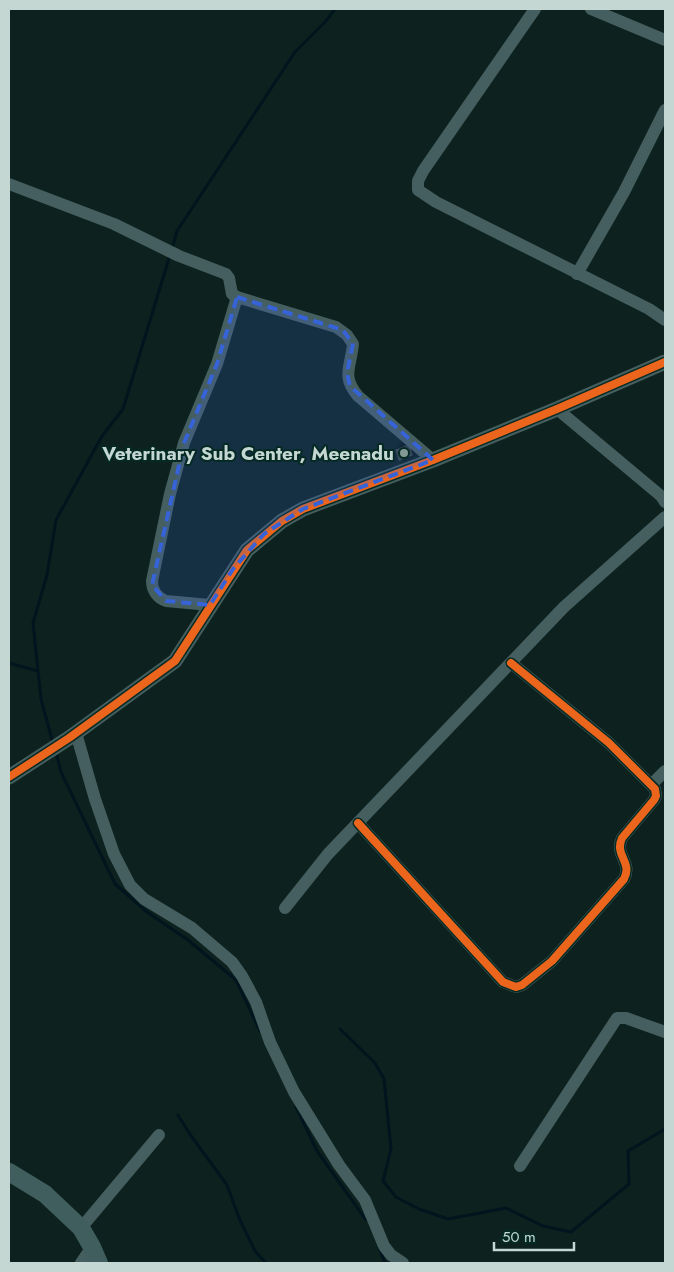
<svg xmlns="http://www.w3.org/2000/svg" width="674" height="1272" viewBox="0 0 674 1272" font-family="Jost,sans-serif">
	<defs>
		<pattern id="building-back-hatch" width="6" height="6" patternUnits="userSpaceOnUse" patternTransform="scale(1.25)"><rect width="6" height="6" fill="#2f3d38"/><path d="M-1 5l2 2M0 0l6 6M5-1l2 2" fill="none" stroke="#4c5854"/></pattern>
		<filter id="shadow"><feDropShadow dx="3.5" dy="-3.5" stdDeviation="2.5" flood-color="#0009"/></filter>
	</defs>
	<rect width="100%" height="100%" fill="#0d221e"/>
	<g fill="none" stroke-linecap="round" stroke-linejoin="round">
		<path stroke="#01151e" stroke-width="3" d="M172 249 177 231 295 52 326 21 335 9
			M9 663 38 671 41 699 53 743
			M38 671 33 623 47 575 56 520 102 436 123 409 170 255
			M56 752 61 772 115 884 147 912 188 940 236 980 260 1031
			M340 1029 375 1063 384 1079 391 1149 383 1181 396 1197 419 1209 448 1219 506 1208 543 1226 571 1232 629 1184 628 1151 665 1129
			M296 1107 317 1151 366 1220
			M178 1115 189 1133 227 1185 239 1218 255 1251 266 1263
			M379 1248 385 1263"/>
	</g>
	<path fill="url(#building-back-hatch)" filter="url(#shadow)" d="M409 444 413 455 399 461 395 450Z"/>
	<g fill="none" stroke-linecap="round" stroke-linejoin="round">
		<path stroke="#455e5f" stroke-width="12" d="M535 9 423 171 418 181V190L436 202 649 309 665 320
			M591 9 665 40
			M9 184 114 224 179 256 226 274 229 278 232 294 237 297 336 327 347 335 353 344C351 367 341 376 358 396L433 460
			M577 274 624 192 665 110
			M557 409 661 496 665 502
			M210 605 166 601C158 598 152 591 152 581L170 494 184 443 217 364 237 297
			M76 733 95 799 114 854 130 885 144 899 192 928 232 962 242 976 256 1002 270 1042 294 1092 339 1165 365 1200 384 1246 391 1255 403 1263
			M651 785 665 771
			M358 823 503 982 516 987 522 985 552 961 624 879C633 862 614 856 622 838L654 800 656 796 655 789 609 743 511 663
			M285 908 328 854 564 607 665 517
			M520 1166 617 1018H626L665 1032
			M81 1228 159 1135
			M81 1263 92 1247"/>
		<path stroke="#455e5f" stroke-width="15" d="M9 777 69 738 175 661 247 550 282 521 303 509 433 460 557 409 665 362"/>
		<path stroke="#415e5f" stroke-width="18" d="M9 1172 45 1194 81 1228 92 1247 99 1263"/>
		<g stroke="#052a23" stroke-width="11">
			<path id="cycleway" d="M9 777 69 738 175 661 247 550 282 521 303 509 433 460 557 409 665 362
				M358 823 503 982 516 987 522 985 552 961 624 879C633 862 614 856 622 838L654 800 656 796 655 789 609 743 511 663"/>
		</g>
		<use href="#cycleway" stroke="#eb651d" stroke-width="8"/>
	</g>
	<path fill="#3663d7" fill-opacity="0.2" stroke="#3663d7" stroke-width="4" stroke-dasharray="10 6" stroke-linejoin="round" d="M237 297 343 330 353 344 347 373 350 386 433 460 303 509 264 534 233 569 210 605 166 601 152 585 184 443 217 364Z"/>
	<circle fill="#849893" stroke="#052a23" stroke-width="2" cx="404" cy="453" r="5"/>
	<g text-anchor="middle" stroke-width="4" stroke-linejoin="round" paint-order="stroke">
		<g font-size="19" font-weight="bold" fill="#c4d7d2" stroke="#052a23" text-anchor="end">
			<text x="394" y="460">Veterinary Sub Center, Meenadu</text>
		</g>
	</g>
	<rect width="674" height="1272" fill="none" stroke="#c4d7d2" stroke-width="20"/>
	<path d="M494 1242v8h80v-8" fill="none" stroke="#c4d7d2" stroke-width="2.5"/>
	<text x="502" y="1242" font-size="15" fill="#c4d7d2" stroke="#052a23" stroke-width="4" paint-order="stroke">50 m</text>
</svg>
